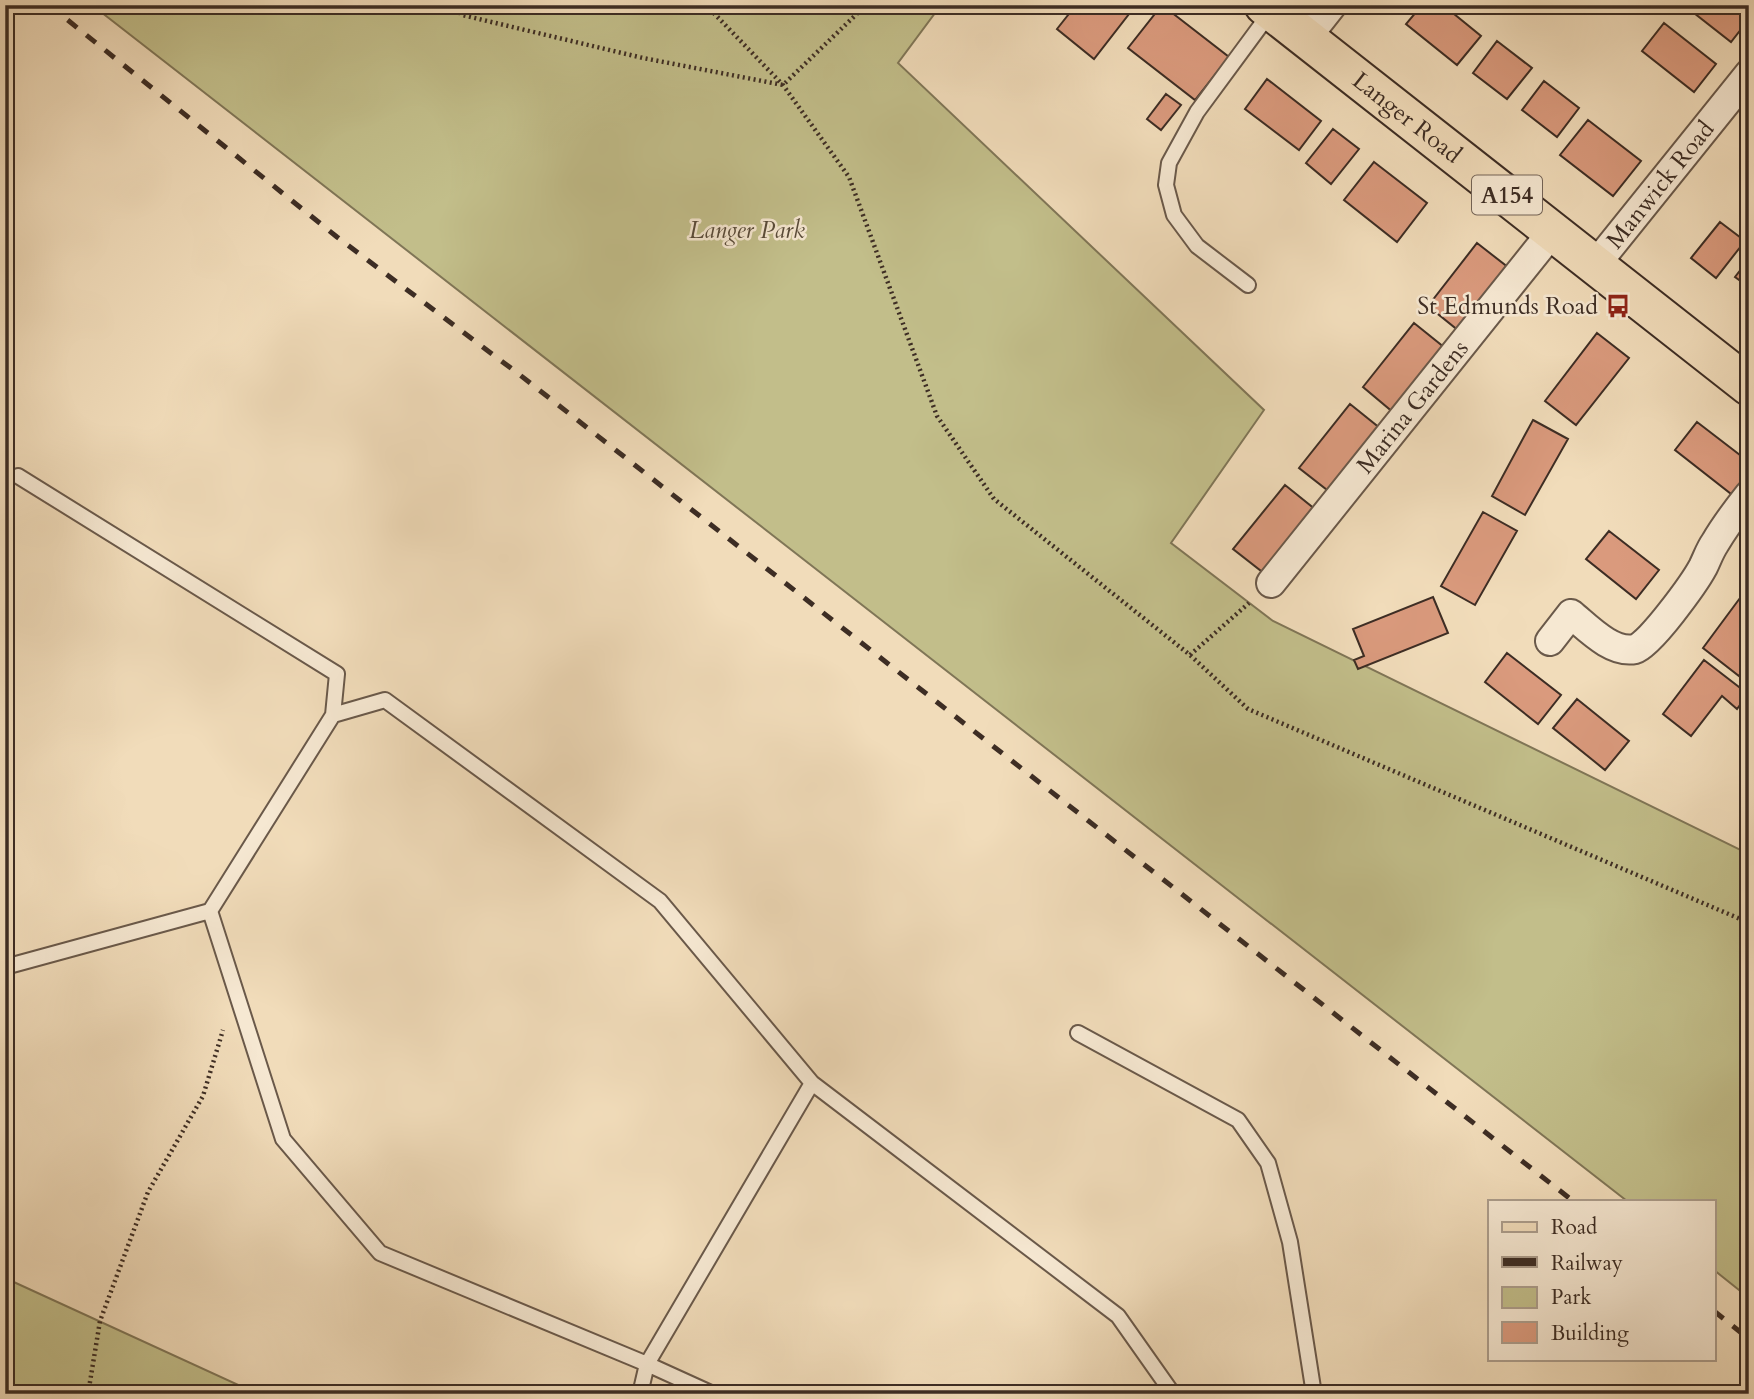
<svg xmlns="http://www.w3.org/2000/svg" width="1754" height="1399" viewBox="0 0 1754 1399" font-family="Cardo,serif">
	<rect width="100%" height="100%" fill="#f1dcba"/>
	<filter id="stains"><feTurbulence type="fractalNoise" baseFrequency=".00286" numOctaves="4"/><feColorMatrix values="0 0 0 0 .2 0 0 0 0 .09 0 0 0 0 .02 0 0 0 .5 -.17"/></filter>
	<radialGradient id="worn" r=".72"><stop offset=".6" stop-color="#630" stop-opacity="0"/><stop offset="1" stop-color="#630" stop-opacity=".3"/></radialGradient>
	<path fill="#c2be8a" stroke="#807657" stroke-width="2" d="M92 5H941L898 63 1264 410 1171 543 1273 621 1749 854V1298L1714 1270V1201H1627Z
		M5 1278 258 1394H5Z"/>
	<path fill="#da9a7d" stroke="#3d2d24" stroke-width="2" d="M1076 5H1136L1094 59 1057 29Z
		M1162 5 1229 57 1195 100 1128 48Z
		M1422 5H1443L1481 36 1457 65 1406 24Z
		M1700 5H1749V19L1731 42 1694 13Z
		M1664 23 1716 64 1694 92 1642 51Z
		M1497 41 1532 68 1507 99 1473 73Z
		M1267 79 1321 121 1299 150 1245 109Z
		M1544 81 1579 108 1557 137 1522 110Z
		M1166 94 1181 105 1161 130 1147 119Z
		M1588 120 1641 161 1613 196 1560 155Z
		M1333 129 1359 149 1331 184 1306 163Z
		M1374 162 1427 203 1397 242 1344 200Z
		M1720 222 1745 241 1716 278 1691 258Z
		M1477 243 1509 268 1459 331 1428 306Z
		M1749 259V287L1735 277Z
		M1414 323 1445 348 1394 413 1363 387Z
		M1597 333 1629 358 1576 425 1545 401Z
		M1350 404 1381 429 1331 493 1299 468Z
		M1533 420 1568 439 1525 515 1492 496Z
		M1697 422 1749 462V479L1735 497 1675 450Z
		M1285 485 1316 510 1265 574 1233 549Z
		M1483 512 1517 531 1475 605 1441 586Z
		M1609 531 1659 570 1636 599 1586 559Z
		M1433 597 1448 633 1358 669 1354 660 1364 656 1353 629Z
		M1740 598 1749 604V663L1739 676 1703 648Z
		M1507 653 1561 695 1538 724 1485 682Z
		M1704 660 1748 694 1737 709 1722 696 1691 736 1663 714Z
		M1577 699 1629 741 1605 770 1553 728Z"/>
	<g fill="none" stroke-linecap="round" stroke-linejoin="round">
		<g stroke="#6a594a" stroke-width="18">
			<path id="service" d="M1248 285 1197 246 1174 215 1166 185 1169 163 1197 112 1270 13
				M18 476 337 674 333 715
				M5 967 210 911
				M1078 1033 1238 1120 1268 1163 1290 1242 1314 1394
				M640 1394 647 1364 812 1083
				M713 1394 647 1364 380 1253 283 1139 210 911 333 715 385 700 660 901 812 1083 1118 1316 1173 1394"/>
		</g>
		<g stroke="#6a594a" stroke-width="32">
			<g id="minor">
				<path d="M1306 38 1332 5"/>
				<path id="s1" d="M1596 264 1749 74"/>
				<path id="s2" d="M1271 583 1553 231"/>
				<path d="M1550 641 1571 614C1587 627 1612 654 1635 649 1650 645 1695 582 1703 567 1707 559 1710 550 1715 543 1725 526 1737 510 1749 495"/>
			</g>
		</g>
		<g stroke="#3d2d24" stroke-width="42">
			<g id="primary">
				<path id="s3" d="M1264 5 1749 386"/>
			</g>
		</g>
		<path stroke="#3d2d24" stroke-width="4.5" stroke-dasharray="2 3.5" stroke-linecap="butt" d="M451 5 462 15 643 58 783 85 866 5
			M706 5 783 85 849 177 937 416 994 499 1190 655 1248 709 1745 921 1749 924
			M1190 655 1249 603
			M88 1394 100 1321 148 1192 203 1096 223 1030"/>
		<use href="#service" stroke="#f6e8d2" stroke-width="14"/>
		<use href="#minor" stroke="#f6e8d2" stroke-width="28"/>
		<use href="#primary" stroke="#f1dcba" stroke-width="38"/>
		<path stroke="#3d2d24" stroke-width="5" stroke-dasharray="12 12" stroke-linecap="butt" d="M49 5 337 237 520 375 1573 1201
			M1714 1311 1749 1339"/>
	</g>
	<defs>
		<g id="bus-bare" transform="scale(1.89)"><path d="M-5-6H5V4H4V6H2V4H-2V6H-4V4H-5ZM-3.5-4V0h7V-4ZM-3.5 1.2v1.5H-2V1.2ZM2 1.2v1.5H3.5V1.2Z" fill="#8f2418" stroke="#f6e8d2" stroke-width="2.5" paint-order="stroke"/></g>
	</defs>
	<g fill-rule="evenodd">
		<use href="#bus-bare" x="1618" y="306"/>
	</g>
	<g text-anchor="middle" stroke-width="5" stroke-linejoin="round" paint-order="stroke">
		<rect fill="#f6e8d2" stroke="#746558" stroke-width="2" x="1472" y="175.5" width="70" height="39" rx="5"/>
		<g font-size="23" font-weight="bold" fill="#3d2d24">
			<text x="1507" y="203">A154</text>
		</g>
		<g font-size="24" fill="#3d2d24" stroke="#f6e8d2">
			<text dy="8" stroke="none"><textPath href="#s3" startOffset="182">Langer Road</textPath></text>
			<text dy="8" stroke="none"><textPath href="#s1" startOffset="102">Manwick Road</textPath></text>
			<text dy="8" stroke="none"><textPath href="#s2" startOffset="226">Marina Gardens</textPath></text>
		</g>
		<g font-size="24" font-style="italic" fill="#584a38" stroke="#f6e8d2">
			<text x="747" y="238">Langer Park</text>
		</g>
		<g font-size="24" fill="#3d2d24" stroke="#f6e8d2" text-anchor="end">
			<text x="1598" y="314">St Edmunds Road</text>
		</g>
	</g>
	<rect width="1754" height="1399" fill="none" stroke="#f1dcba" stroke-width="28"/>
	<rect x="7" y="7" width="1740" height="1385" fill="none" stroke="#3d2d24" stroke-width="3.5"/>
	<rect x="14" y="14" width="1726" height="1371" fill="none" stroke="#3d2d24" stroke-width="2"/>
	<rect x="1488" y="1200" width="228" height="161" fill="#f6e8d2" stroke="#ac9d8c" stroke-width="2"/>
	<rect x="1502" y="1222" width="35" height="10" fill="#f1dcba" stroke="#ac9d8c" stroke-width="2"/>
	<text x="1551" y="1234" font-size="21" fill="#3d2d24">Road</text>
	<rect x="1502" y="1257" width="35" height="10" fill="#3d2d24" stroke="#ac9d8c" stroke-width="2"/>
	<text x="1551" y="1270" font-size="21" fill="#3d2d24">Railway</text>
	<rect x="1502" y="1287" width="35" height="21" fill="#c2be8a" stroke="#ac9d8c" stroke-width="2"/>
	<text x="1551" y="1304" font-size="21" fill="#3d2d24">Park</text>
	<rect x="1502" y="1322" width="35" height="21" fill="#da9a7d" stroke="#ac9d8c" stroke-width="2"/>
	<text x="1551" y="1340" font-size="21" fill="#3d2d24">Building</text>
	<rect width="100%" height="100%" filter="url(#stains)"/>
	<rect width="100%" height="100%" fill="url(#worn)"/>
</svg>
